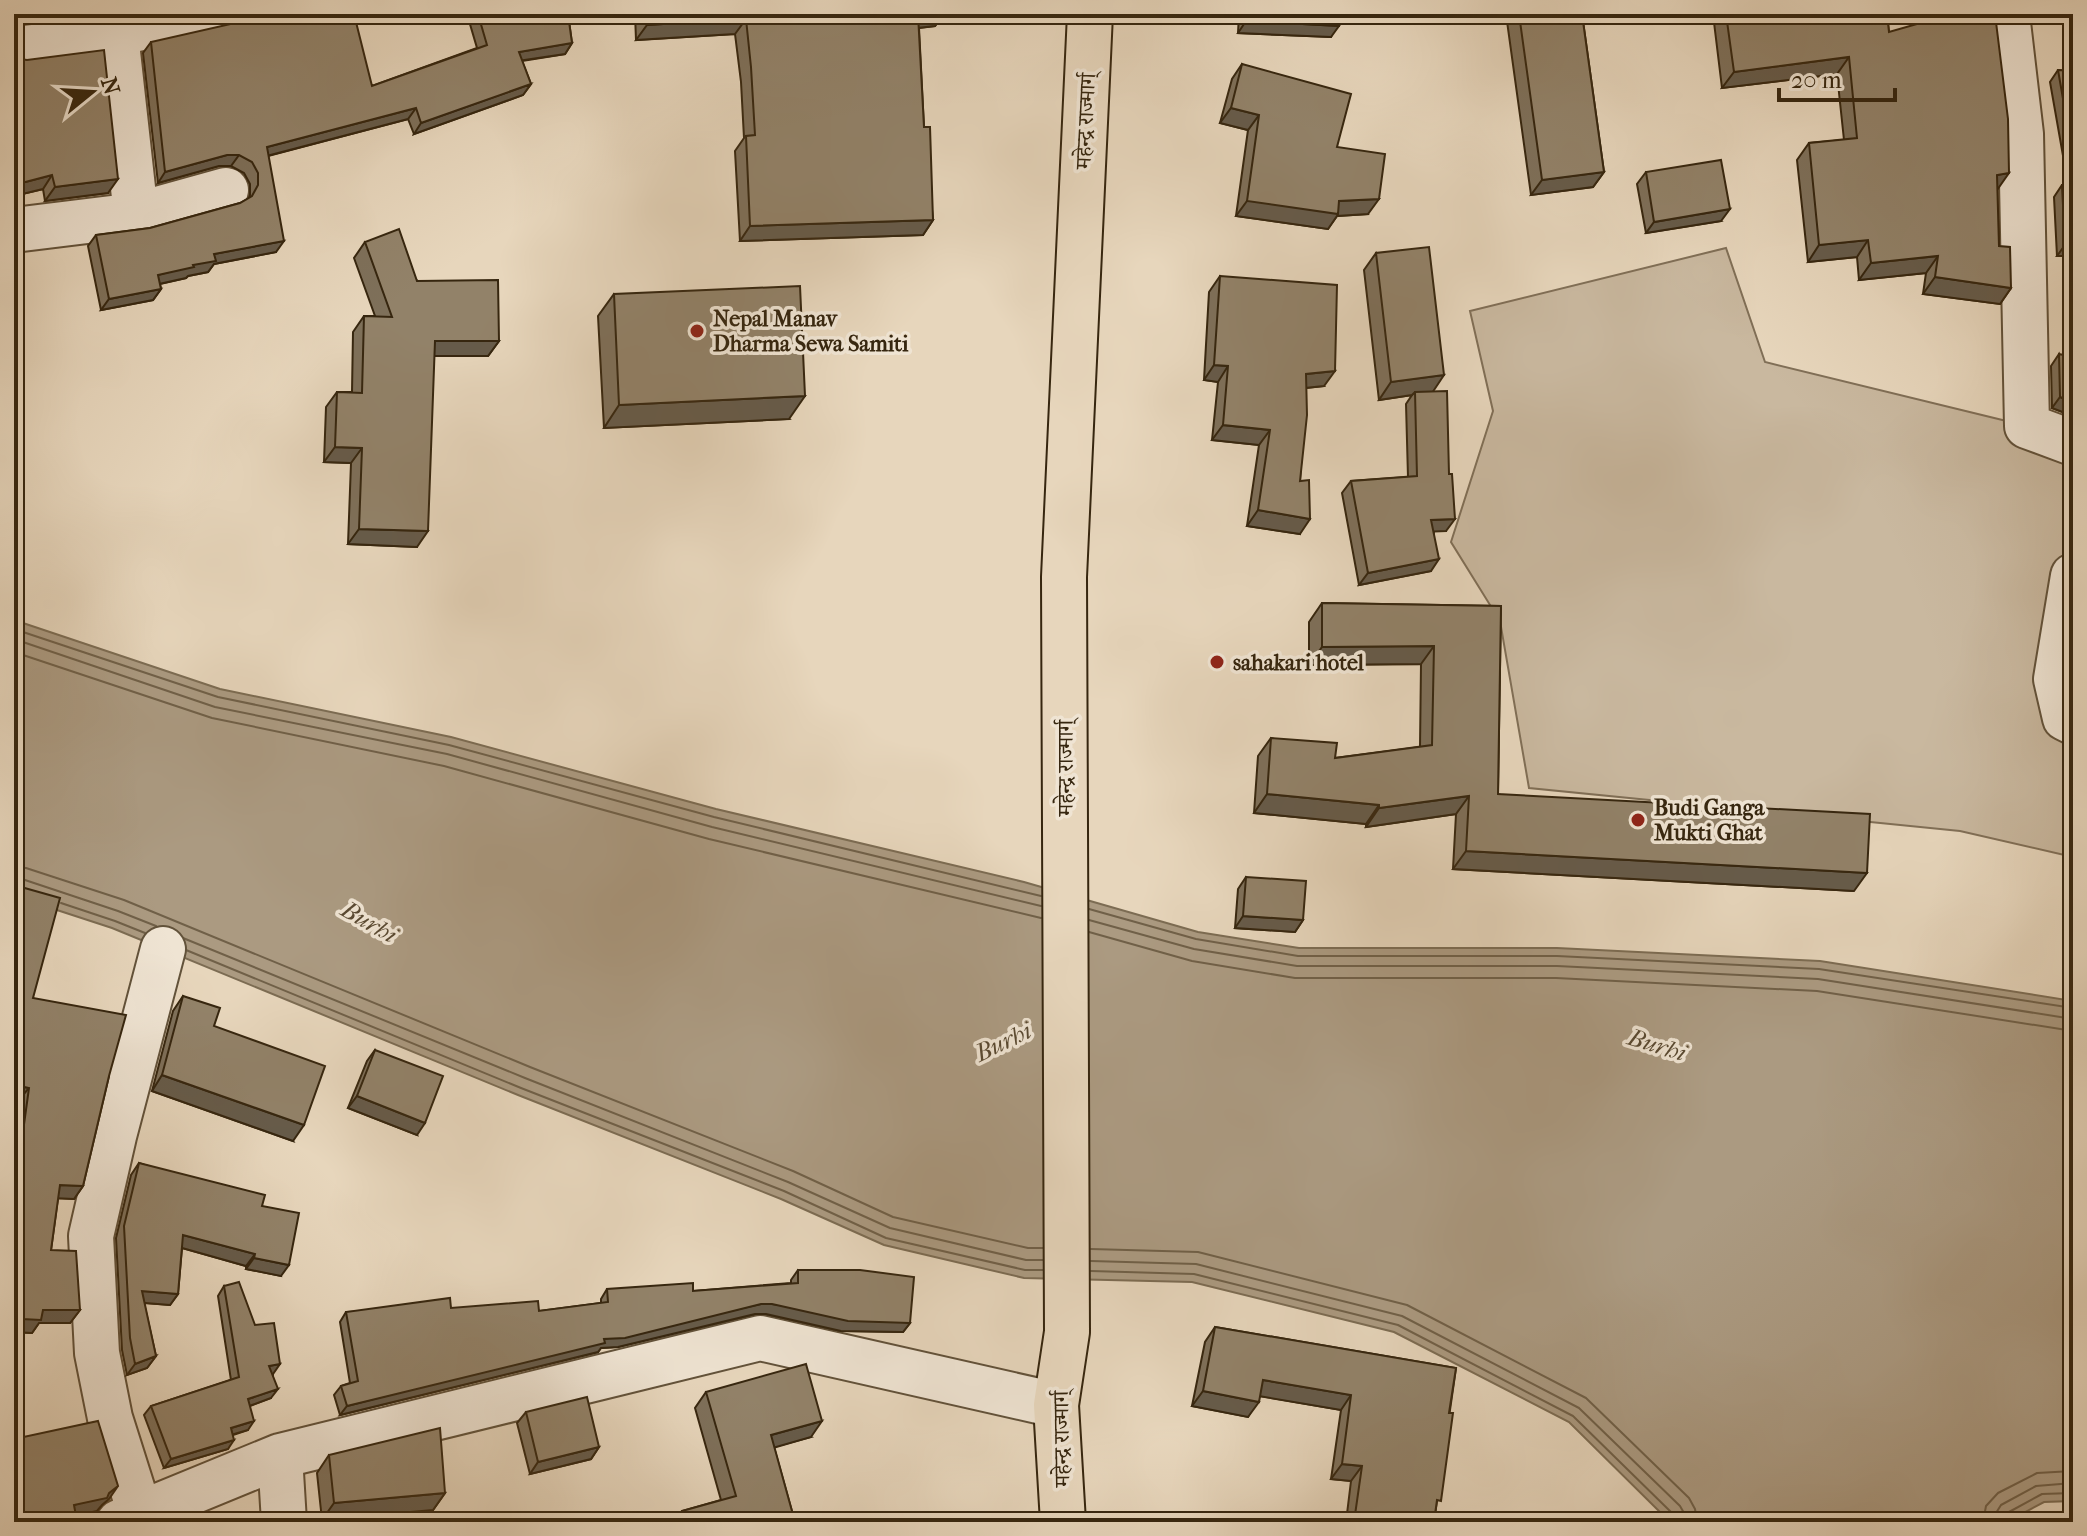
<svg xmlns="http://www.w3.org/2000/svg" width="2087" height="1536" viewBox="0 0 2087 1536" font-family="'IM FELL French Canon','Noto Serif Devanagari',serif">
	<rect width="100%" height="100%" fill="#e7d6bc"/>
	<filter id="stains"><feTurbulence type="fractalNoise" baseFrequency=".0025" numOctaves="4"/><feColorMatrix values="0 0 0 0 .2 0 0 0 0 .09 0 0 0 0 .02 0 0 0 .5 -.17"/></filter>
	<radialGradient id="worn" r=".72"><stop offset=".6" stop-color="#630" stop-opacity="0"/><stop offset="1" stop-color="#630" stop-opacity=".3"/></radialGradient>
	<path fill="#c9b89f" stroke="#806f57" stroke-width="2" d="M1726 248 1765 362 2027 426 2073 443V857L1960 831 1529 788 1500 621 1451 542 1493 411 1470 311Z"/>
	<path fill="#ab9a81" stroke="#7c6c53" stroke-width="2" d="M14 620 220 689 451 737 716 809 1024 882 1198 932 1299 948H1557L1820 961 2073 1001V1501L2044 1502 2007 1522H1670L1569 1422 1394 1332 1192 1282 1024 1278 884 1245 781 1199 518 1095 112 928 14 896Z"/>
	<g fill="none" stroke-linecap="round" stroke-linejoin="round">
		<path stroke="#706048" stroke-width="2" d="M14 629 218 697 449 745 714 817 1041 896
			M14 639 215 707 447 754 712 827 1041 906
			M14 652 212 718 444 766 709 839 1041 918
			M14 867 26 868 124 900 530 1067 793 1171 893 1217 1028 1248H1043
			M14 879H22L118 911 156 926
			M61 903 115 921 145 933
			M1089 909 1196 939 1298 956H1557L1819 969 2073 1008
			M1089 920 1194 949 1297 966H1557L1818 979 2073 1019
			M1089 932 1192 961 1295 978H1556L1817 991 2073 1031
			M183 938 525 1078 788 1182 890 1228 1026 1260H1043
			M186 950 521 1088 784 1191 886 1238 1025 1270H1043
			M1091 1249 1198 1252 1407 1305 1586 1398 1689 1498 1695 1509 1697 1522
			M1091 1261 1196 1264 1402 1316 1579 1408 1680 1506 1684 1513 1685 1522
			M1091 1271 1194 1274 1398 1325 1573 1416 1672 1513 1675 1522
			M1983 1522 1986 1506 1998 1493 2037 1473 2073 1471
			M1995 1522 1996 1513 2001 1505 2036 1486 2073 1483
			M2005 1522V1517L2009 1512 2042 1494 2073 1493"/>
		<g stroke="#62523a" stroke-width="48">
			<path id="street" d="M2007 14 2021 134 2027 426 2073 443
				M116 34 136 215 226 190
				M14 49 76 42 208 14
				M14 230 136 215
				M2073 576 2056 679 2065 718 2073 722
				M280 1456 284 1522
				M140 1513 110 1418 97 1353 91 1236 114 1136 163 949
				M119 1522 280 1456 760 1338 1056 1405"/>
		</g>
		<g stroke="#36260f" stroke-width="48">
			<path id="highway" d="M1063 1522 1056 1405 1067 1332 1064 577 1090 14"/>
		</g>
		<use href="#street" stroke="#efe4d3" stroke-width="44"/>
		<use href="#highway" stroke="#e7d6bc" stroke-width="44"/>
	</g>
	<path fill="#7e705a" stroke="#36260f" stroke-width="2" d="M467 14H568L572 43 565 54 522 61 531 84 523 95 414 134 408 119 268 156 276 252 214 264 208 272 188 276 186 278 160 284 161 289 153 300 101 310 88 246 96 235 150 228 240 203 249 198 250 195V184L244 173 231 166H219L158 183 143 53 151 42 372 86 477 48Z
		M635 14H944L935 26 919 28 924 127 933 220 923 235 740 241 735 151 744 138 741 82 735 34 636 40Z
		M1239 14H1340L1331 37 1238 33Z
		M1506 14H1582L1604 172 1593 187 1531 195Z
		M1713 14H1887L1889 32 1997 190 1999 246 2011 288 2000 304 1923 294 1926 273 1859 280 1857 257 1808 262 1797 160 1809 143 1844 140 1837 74 1722 88Z
		M2072 29H2073V256H2057L2054 197 2062 185 2068 184 2050 82 2058 70 2066 71 2064 41Z
		M14 58 108 193 45 201 43 189 14 196Z
		M1242 64 1337 147 1368 214 1337 216 1328 229 1236 216 1248 130 1220 123 1232 79Z
		M1646 172 1721 221 1646 233 1637 184Z
		M365 242 499 341 488 356H434L417 547 348 544 351 463 324 462 326 407 337 392H352L353 332 364 316H375L354 258Z
		M1376 253 1433 391 1446 531H1434L1431 571 1359 585 1342 493 1351 481 1408 477 1406 404 1412 395 1379 400 1364 270Z
		M1220 276 1324 386 1306 388 1300 481V534L1247 526 1259 445 1212 440 1218 382 1204 380 1209 292Z
		M614 294 789 419 604 428 598 316Z
		M2059 354 2073 416 2052 408 2051 366Z
		M1322 603 1501 606 1498 794 1854 891 1453 869 1456 814 1366 827V824L1254 813 1258 756 1271 738 1335 758 1420 747 1421 664 1309 665V622Z
		M1246 877 1303 920 1295 932 1235 928 1238 889Z
		M14 885 33 998 109 1076 83 1186 74 1199 58 1198 51 1250 80 1310 70 1323H39L32 1333 14 1332V1143L19 1100 14 1099Z
		M183 996 214 1026 293 1141 152 1091 173 1011Z
		M375 1050 417 1135 348 1108 367 1061Z
		M139 1163 262 1206 281 1276 246 1269V1266L182 1248 178 1294 170 1305 144 1303 156 1356 147 1368 127 1375 122 1350 116 1238 131 1175Z
		M798 1270 910 1323 903 1332 841 1331 766 1314H755L618 1347 601 1348 598 1352 340 1415 334 1395 341 1386 350 1383 340 1322 346 1312 451 1308 539 1311 601 1303V1299L607 1289 693 1291 791 1283V1280Z
		M224 1286 273 1374 271 1398 250 1406 248 1430 233 1435 228 1449 164 1468 144 1415 151 1406 231 1380 218 1296Z
		M1215 1327 1456 1368 1434 1522H1346L1351 1481 1331 1479 1341 1410 1260 1396 1248 1417 1192 1406 1205 1342Z
		M706 1392 811 1437 774 1447 795 1522H674L682 1511 721 1500 695 1408Z
		M526 1412 599 1447 591 1459 530 1474 517 1423Z
		M329 1455 445 1493 433 1510 322 1520 317 1473Z"/>
	<path fill="#665b4a" stroke="#36260f" stroke-width="2" d="M918 14H944L935 26 908 29Z
		M746 19 735 34 636 40 647 25Z
		M1246 21 1339 26 1331 37 1238 33Z
		M572 43 565 54 511 62 519 52Z
		M1849 57 1837 74 1722 88 1734 72Z
		M531 84 523 95 414 134 421 123Z
		M416 108 408 119 259 158 267 147Z
		M1231 108 1259 115 1248 130 1220 123Z
		M227 155H239L231 166H219L158 183 165 172Z
		M1604 172 1593 187 1531 195 1542 180Z
		M2009 173 1997 190V175Z
		M52 175 43 189 14 196V185Z
		M118 179 108 193 45 201 55 187Z
		M1379 199 1368 214 1337 216 1328 229 1236 216 1247 201H1339Z
		M1730 209 1721 221 1646 233 1654 222Z
		M933 220 923 235 740 241 750 226Z
		M1868 240 1857 257 1808 262 1819 245Z
		M284 241 276 252 214 264 208 272 188 276 186 278 150 286 158 275 193 265 214 254Z
		M2065 245H2073V256H2057Z
		M1938 256 1926 273 1859 280 1871 263Z
		M1935 277 2011 288 2000 304 1923 294Z
		M161 289 153 300 101 310 109 299Z
		M435 341H499L488 356H424Z
		M1214 365 1228 366 1218 382 1204 380Z
		M1335 371 1324 386 1295 389 1306 374Z
		M1444 375 1432 393 1415 392 1412 395 1379 400 1391 382Z
		M805 396 789 419 604 428 619 405Z
		M2060 397 2073 402V416L2052 408Z
		M1223 425 1270 430 1259 445 1212 440Z
		M335 447 362 448 351 463 324 462Z
		M1258 510 1310 519 1300 534 1247 526Z
		M1455 519 1446 531 1423 532 1431 520Z
		M359 529 428 531 417 547 348 544Z
		M1439 559 1431 571 1359 585 1368 573Z
		M1434 646 1421 664 1309 665 1322 647Z
		M1267 794 1379 805 1366 824 1254 813Z
		M1469 796 1456 814 1366 827 1379 808Z
		M1466 851 1867 873 1854 891 1453 869Z
		M1243 916 1303 920 1295 932 1235 928Z
		M14 1052 20 1053 14 1062Z
		M162 1075 304 1125 293 1141 152 1091Z
		M15 1085 29 1088 19 1100 14 1099Z
		M357 1096 425 1123 417 1135 348 1108Z
		M60 1185 83 1186 74 1199 51 1198Z
		M14 1232 22 1233 14 1245Z
		M183 1235 255 1254 246 1266 175 1246Z
		M254 1258 289 1265 281 1276 246 1269Z
		M142 1291 178 1294 170 1305 133 1302Z
		M761 1304H772L910 1323 903 1332 841 1331 766 1314H755L618 1347 601 1348 598 1352 340 1415 347 1406 604 1339Z
		M43 1310H80L70 1323H39L32 1333 14 1332 22 1319Z
		M156 1356 147 1368 127 1375 135 1364Z
		M280 1364 273 1374 263 1375 269 1366Z
		M1263 1380 1351 1395 1341 1410 1253 1395Z
		M278 1389 271 1398 241 1409 248 1399Z
		M1203 1391 1259 1402 1248 1417 1192 1406Z
		M254 1421 248 1430 224 1437 231 1428Z
		M822 1421 811 1437 759 1452 771 1435Z
		M234 1440 228 1449 164 1468 171 1459Z
		M599 1447 591 1459 530 1474 538 1462Z
		M1342 1464 1362 1466 1351 1481 1331 1479Z
		M118 1486 109 1499 102 1505 97 1511 65 1518 74 1505 109 1493Z
		M445 1493 433 1510 322 1520 334 1503Z
		M76 1516 72 1522H49Z"/>
	<path fill="#928269" stroke="#36260f" stroke-width="2" d="M275 14H354L372 86 487 45 478 14H568L572 43 519 52 531 84 421 123 416 108 267 147 284 241 214 254 216 261 193 265 194 267 158 275 161 289 109 299 96 235 150 228 240 203 252 196 258 185V173L252 162 239 155H227L165 172 151 42Z
		M646 14H922H918L924 127H930L933 220 750 226 746 136 755 135 751 67 746 19 647 25Z
		M1246 14H1340L1339 26 1246 21Z
		M1519 14H1582L1604 172 1542 180Z
		M1726 14H1887L1889 32 1952 14H1995L2008 119 2009 173 1997 175 1999 246 2010 247 2011 288 1935 277 1938 256 1871 263 1868 240 1819 245 1809 143 1857 138 1849 57 1734 72Z
		M104 50 118 179 55 187 52 175 14 185V58L27 60Z
		M1242 64 1351 94 1337 147 1385 154 1379 199 1339 201 1338 214 1247 201 1259 115 1231 108Z
		M2058 70 2073 71V156Z
		M1721 160 1730 209 1654 222 1646 172Z
		M2073 183V245H2065L2062 185Z
		M399 229 417 281 498 280 499 341H435L428 531 359 529 362 448 335 447 337 392 362 393 364 316 392 317 365 242Z
		M1429 247 1444 375 1391 382 1376 253Z
		M1220 276 1337 285 1335 371 1306 374 1307 415 1300 481 1309 480 1310 519 1258 510 1270 430 1223 425 1228 366 1214 365Z
		M800 286 805 396 619 405 614 294Z
		M2059 354 2073 357V402L2060 397Z
		M1447 391 1449 474H1452L1455 519 1431 520 1439 559 1368 573 1351 481 1417 476 1415 392Z
		M1322 603 1501 606 1498 794 1870 814 1867 873 1466 851 1469 796 1379 808V805L1267 794 1271 738 1337 743 1335 758 1432 745 1434 646 1322 647Z
		M1246 877 1306 881 1303 920 1243 916Z
		M14 885 60 898 33 998 126 1015 109 1076 83 1186 60 1185 51 1250 76 1251 80 1310H43L41 1320 22 1319V1233L14 1232V1190H15L29 1088 15 1085 20 1053 14 1052Z
		M183 996 220 1008 214 1026 325 1066 304 1125 162 1075Z
		M375 1050 443 1076 425 1123 357 1096Z
		M139 1163 265 1195 262 1206 299 1213 289 1265 254 1258 255 1254 183 1235 178 1294 142 1291 156 1356 135 1364 130 1338 124 1226Z
		M798 1270H860L914 1277 910 1323 848 1321 772 1304H761L625 1338 604 1339 605 1343 347 1406 341 1386 358 1381 346 1312 450 1298 451 1308 538 1301 539 1311 608 1302 607 1289 693 1283V1291L798 1283Z
		M239 1282 255 1325 274 1323 280 1364 269 1366 278 1389 248 1399 254 1421 231 1428 234 1440 171 1459 151 1406 239 1377 224 1286Z
		M1215 1327 1456 1368 1449 1413H1453L1441 1501 1437 1500 1434 1522H1354L1362 1466 1342 1464 1351 1395 1263 1380 1259 1402 1203 1391Z
		M806 1364 822 1421 771 1435 795 1522H685L682 1511 736 1496 706 1392Z
		M587 1397 599 1447 538 1462 526 1412Z
		M98 1421 118 1486 109 1493 107 1498 74 1505 76 1516 49 1522H14V1439Z
		M440 1428 445 1493 334 1503 329 1455Z"/>
	<g fill="#8f2418" stroke="#efe4d3" stroke-width="3">
		<circle cx="697" cy="331" r="8"/>
		<circle cx="1217" cy="662" r="8"/>
		<circle cx="1638" cy="820" r="8"/>
	</g>
	<g text-anchor="middle" stroke-width="7" stroke-linejoin="round" paint-order="stroke">
		<g font-size="22" fill="#36260f" stroke="#efe4d3">
			<text transform="translate(1085 121) rotate(-87)" y="8">महेन्द्र राज्मार्ग्</text>
			<text transform="translate(1065 768) rotate(-90)" y="8">महेन्द्र राज्मार्ग्</text>
			<text transform="translate(1061 1439) rotate(-91)" y="8">महेन्द्र राज्मार्ग्</text>
		</g>
		<g font-size="22" font-weight="bold" fill="#36260f" stroke="#efe4d3" text-anchor="start">
			<text x="713" y="326">Nepal Manav<tspan x="713" dy="25">Dharma Sewa Samiti</tspan></text>
			<text x="1233" y="670">sahakari hotel</text>
			<text x="1654" y="815">Budi Ganga<tspan x="1654" dy="25">Mukti Ghat</tspan></text>
		</g>
		<g font-size="24" font-style="italic" fill="#594931" stroke="#efe4d3">
			<text transform="translate(369 922) rotate(30)" y="8">Burhi</text>
			<text transform="translate(1003 1042) rotate(-26)" y="8">Burhi</text>
			<text transform="translate(1657 1045) rotate(17)" y="8">Burhi</text>
		</g>
	</g>
	<rect width="2087" height="1536" fill="none" stroke="#e7d6bc" stroke-width="48"/>
	<rect x="16" y="16" width="2055" height="1504" fill="none" stroke="#36260f" stroke-width="4"/>
	<rect x="24" y="24" width="2039" height="1488" fill="none" stroke="#36260f" stroke-width="2"/>
	<g transform="translate(92 92) rotate(72)" stroke="#efe4d3" stroke-width="6" paint-order="stroke">
	<path d="M0-6L14 30L0 20L-14 30Z" fill="#36260f"/>
	<text y="-12" font-size="22" font-weight="bold" text-anchor="middle" fill="#36260f">N</text>
	</g>
	<path d="M1779 88v12h116v-12" fill="none" stroke="#36260f" stroke-width="4"/>
	<text x="1791" y="88" font-size="24" fill="#36260f" stroke="#efe4d3" stroke-width="6" paint-order="stroke">20 m</text>
	<rect width="100%" height="100%" filter="url(#stains)"/>
	<rect width="100%" height="100%" fill="url(#worn)"/>
</svg>
